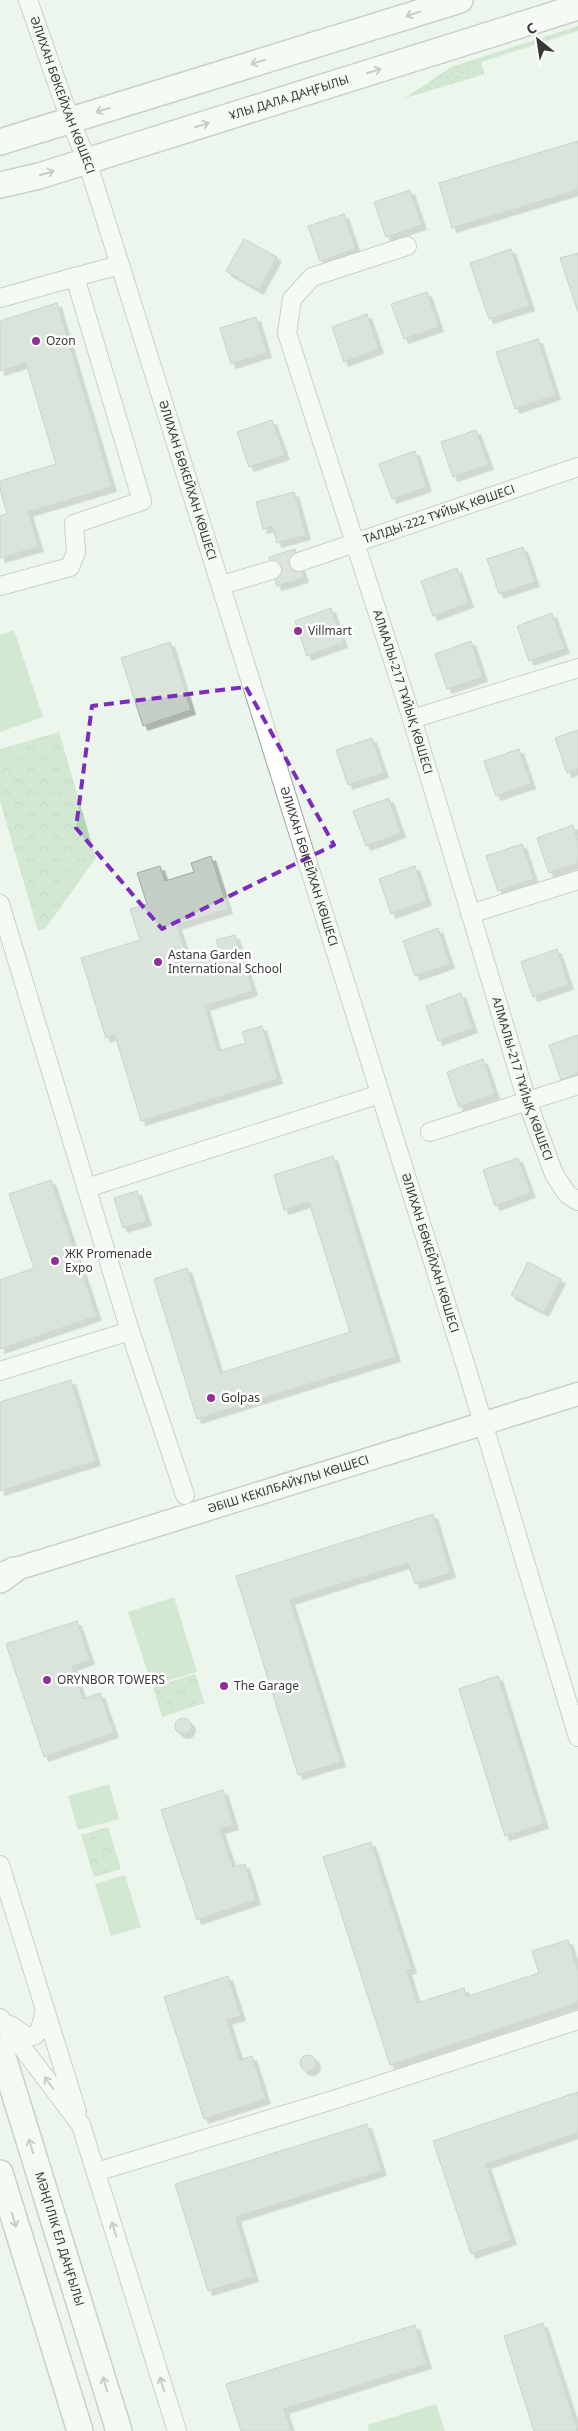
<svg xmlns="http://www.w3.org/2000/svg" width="578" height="2431" viewBox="0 0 578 2431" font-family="'Noto Sans',sans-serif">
	<defs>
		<pattern id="grass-dots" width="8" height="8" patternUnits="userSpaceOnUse" patternTransform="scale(1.25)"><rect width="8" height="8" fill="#b1d8b3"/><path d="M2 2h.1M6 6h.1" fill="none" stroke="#99ba9b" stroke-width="1.8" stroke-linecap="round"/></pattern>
		<pattern id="forest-crowns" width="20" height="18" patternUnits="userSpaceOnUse" patternTransform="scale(1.25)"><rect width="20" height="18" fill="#b1d8b3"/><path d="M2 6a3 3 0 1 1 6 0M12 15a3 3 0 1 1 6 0" fill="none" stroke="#99ba9b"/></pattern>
		<filter id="shadow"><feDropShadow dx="4.5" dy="4.5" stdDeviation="0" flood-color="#0004"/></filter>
	</defs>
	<rect width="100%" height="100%" fill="#ecf5ec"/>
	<path fill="url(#grass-dots)" d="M578 26V31L481 62 485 74 405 98 451 67Z"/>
	<path fill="url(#forest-crowns)" d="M59 732 96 858 45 929 38 931 0 801V749Z
		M195 1674 205 1703 162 1717 153 1687Z
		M108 1827 121 1869 94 1877 81 1835Z"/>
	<path fill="#b1d8b3" d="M14 630 43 717 0 732V635Z
		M174 1597 197 1672 152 1686 128 1612Z
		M109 1784 119 1819 78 1830 68 1796Z
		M125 1875 141 1927 111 1936 95 1884Z
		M436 2404 445 2431H369L367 2425Z"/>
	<path fill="#c5cec6" stroke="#a2aaa2" filter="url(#shadow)" d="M578 141V190L452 228 439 183Z
		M410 190 422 225 386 237 374 202Z
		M344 214 356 249 320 261 308 226Z
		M244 239 277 257 259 290 226 271Z
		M511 249 530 306 489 319 470 263Z
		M578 253V312L560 258Z
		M427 292 439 327 404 339 391 304Z
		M57 303 112 487 28 512 39 547 0 558V516L7 514 0 489V481L56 464 26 363 0 371V321Z
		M367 314 379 349 344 362 332 327Z
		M256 317 267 353 231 364 220 328Z
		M538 339 556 395 515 409 496 352Z
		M272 420 285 455 249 467 237 432Z
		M476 430 489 465 453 477 441 442Z
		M415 451 427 487 392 499 379 464Z
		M294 492 306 535 277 543 273 527 263 529 256 502Z
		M523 547 535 582 499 594 487 559Z
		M295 549 304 578 277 586 269 557Z
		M457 568 469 603 433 616 421 581Z
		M331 608 343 643 307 656 295 621Z
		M552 613 565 649 529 661 517 626Z
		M471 641 483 677 447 689 435 654Z
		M170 642 191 710 143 726 121 658Z
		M578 730V769L567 773 555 738Z
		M372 738 384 773 348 785 336 750Z
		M519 749 531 784 496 796 484 761Z
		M389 798 401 833 366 846 353 811Z
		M573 825 578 841V863L549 873 537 838Z
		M522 844 534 879 498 891 486 856Z
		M211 856 228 909 177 925 188 959 219 950 216 940 235 935 253 991 205 1006 218 1051 246 1043 242 1032 262 1026 278 1079 141 1121 115 1035 106 1038 81 958 140 940 130 909 147 904 137 873 160 866 165 881 194 872 191 863Z
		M415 866 427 901 391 914 379 879Z
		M438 928 450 964 415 976 403 941Z
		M557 949 569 985 533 997 521 962Z
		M461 993 473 1028 438 1041 426 1006Z
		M578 1035V1074L561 1080 549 1045Z
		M483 1059 495 1094 459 1107 447 1072Z
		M333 1156 396 1357 197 1419 154 1279 187 1268 220 1373 350 1332 309 1202 284 1210 274 1175Z
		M518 1158 531 1193 495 1206 483 1170Z
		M51 1180 97 1316 0 1349V1280L34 1268 9 1194Z
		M137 1191 147 1221 123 1228 114 1198Z
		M528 1262 561 1279 544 1312 511 1295Z
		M71 1380 96 1461 0 1491V1402Z
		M433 1514 451 1573 415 1584 408 1563 290 1600 341 1762 298 1775 236 1576Z
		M77 1621 90 1660 72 1666 83 1699 100 1693 114 1733 44 1757 6 1644Z
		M498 1676 544 1824 505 1836 459 1689Z
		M175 1726a8 8 0 1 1 16 0a8 8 0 1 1-16 0Z
		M223 1790 234 1825 220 1829 233 1867 245 1864 256 1900 197 1920 161 1810Z
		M371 1842 412 1969 407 1970 417 2003 464 1988 466 1997 539 1973 532 1951 568 1940 578 1970V2003L390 2065 323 1857Z
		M228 1976 241 2016 227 2020 240 2060 252 2056 266 2099 204 2119 164 1997Z
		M300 2063a8 8 0 1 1 16 0a8 8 0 1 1-16 0Z
		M578 2092V2133L486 2164 512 2240 471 2254 433 2141Z
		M367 2124 382 2171 236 2217 254 2277 208 2291 175 2184Z
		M543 2323 578 2431H534L504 2336Z
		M415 2325 427 2364 284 2409 291 2431H241L226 2384Z"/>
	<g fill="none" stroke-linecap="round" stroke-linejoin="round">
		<path stroke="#c8d0c8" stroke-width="18" stroke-dasharray="18 9" stroke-linecap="butt" d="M272 570 299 562"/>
		<g stroke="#9ea69e" stroke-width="20">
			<g id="minor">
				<path id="s1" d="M28 0 70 120 87 161 120 265 467 1370 578 1737"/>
				<path id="s2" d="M407 246 312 277 292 299 287 333 412 719 527 1101 554 1174 567 1194 578 1201"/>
				<path d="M0 298 75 277"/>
				<path id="s3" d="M299 562 578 467"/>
				<path d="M222 585 272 570"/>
				<path d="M0 586 70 567 76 552 74 524 142 501 75 277 120 265"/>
				<path d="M412 719 578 668"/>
				<path d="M0 904 130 1331 0 1371"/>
				<path d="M470 914 578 880"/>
				<path d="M430 1132 578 1085"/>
				<path d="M87 1188 380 1094"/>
				<path d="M130 1331 185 1495"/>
				<path d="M0 1865 77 2112"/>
				<path d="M0 2018 81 2125 177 2431"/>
				<path d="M10 2025 26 2036H34L40 2030 45 2010"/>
				<path d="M96 2172 336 2099 578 2020"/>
			</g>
		</g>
		<g stroke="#9ea69e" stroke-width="25">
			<g id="tertiary">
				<path id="s4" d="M0 1574 578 1394"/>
			</g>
		</g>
		<g stroke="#9ea69e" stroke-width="28">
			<g id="secondary">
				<path d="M0 142 460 0"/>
				<path id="s5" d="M0 185 39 176 578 7"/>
				<path d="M0 1580 14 1570"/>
				<path id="s6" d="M0 2047 119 2431"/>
				<path d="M0 2173 80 2431"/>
			</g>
		</g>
		<use href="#minor" stroke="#fff" stroke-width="18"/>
		<use href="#tertiary" stroke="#fff" stroke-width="22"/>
		<use href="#secondary" stroke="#fff" stroke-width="25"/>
	</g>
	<defs><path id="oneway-shaft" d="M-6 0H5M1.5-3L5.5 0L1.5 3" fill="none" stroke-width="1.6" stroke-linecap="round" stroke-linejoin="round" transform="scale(1.25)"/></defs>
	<g stroke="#9b9c9b">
		<use href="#oneway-shaft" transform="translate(413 14) rotate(163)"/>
		<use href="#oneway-shaft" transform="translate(258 62) rotate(163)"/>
		<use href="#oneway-shaft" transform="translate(374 71) rotate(-17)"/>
		<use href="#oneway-shaft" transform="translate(103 110) rotate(163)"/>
		<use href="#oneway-shaft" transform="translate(202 125) rotate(-17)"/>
		<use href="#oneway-shaft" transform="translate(47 173) rotate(-17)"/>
		<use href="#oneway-shaft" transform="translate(49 2083) rotate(-127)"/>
		<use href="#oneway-shaft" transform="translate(31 2146) rotate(-107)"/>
		<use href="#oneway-shaft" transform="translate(14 2220) rotate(73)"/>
		<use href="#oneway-shaft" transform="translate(114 2229) rotate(-107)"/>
		<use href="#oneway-shaft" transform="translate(105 2384) rotate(-107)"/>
		<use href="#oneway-shaft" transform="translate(162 2384) rotate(-107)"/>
	</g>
	<path d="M0 0H578V2431H0ZM246 687 334 845 162 929 76 828 92 706Z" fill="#ecf5ec" fill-opacity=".55" fill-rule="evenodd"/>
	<path fill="none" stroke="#7b2cbf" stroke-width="4" stroke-dasharray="10 6" stroke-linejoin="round" d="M246 687 334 845 162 929 76 828 92 706Z"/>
	<g fill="#923097" stroke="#fff" stroke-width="2">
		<circle cx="36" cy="341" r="5"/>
		<circle cx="298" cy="631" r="5"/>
		<circle cx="158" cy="962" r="5"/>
		<circle cx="55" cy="1261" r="5"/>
		<circle cx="211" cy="1398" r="5"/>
		<circle cx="47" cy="1680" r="5"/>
		<circle cx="224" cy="1686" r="5"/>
	</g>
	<g text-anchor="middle" stroke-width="5" stroke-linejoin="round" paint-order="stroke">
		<g font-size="12" fill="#373a37" stroke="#fff">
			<text dy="4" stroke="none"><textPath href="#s1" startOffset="101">ӘЛИХАН БӨКЕЙХАН КӨШЕСІ</textPath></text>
			<text dy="4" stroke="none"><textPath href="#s5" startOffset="302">ҰЛЫ ДАЛА ДАҢҒЫЛЫ</textPath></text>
			<text dy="4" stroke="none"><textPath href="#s1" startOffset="506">ӘЛИХАН БӨКЕЙХАН КӨШЕСІ</textPath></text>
			<text dy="4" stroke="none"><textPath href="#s3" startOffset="148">ТАЛДЫ-222 ТҰЙЫҚ КӨШЕСІ</textPath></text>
			<text dy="4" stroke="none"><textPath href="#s2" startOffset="541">АЛМАЛЫ-217 ТҰЙЫҚ КӨШЕСІ</textPath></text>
			<text dy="4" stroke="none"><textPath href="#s1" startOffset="911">ӘЛИХАН БӨКЕЙХАН КӨШЕСІ</textPath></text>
			<text dy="4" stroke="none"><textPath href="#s2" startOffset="946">АЛМАЛЫ-217 ТҰЙЫҚ КӨШЕСІ</textPath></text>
			<text dy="4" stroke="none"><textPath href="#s1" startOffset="1316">ӘЛИХАН БӨКЕЙХАН КӨШЕСІ</textPath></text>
			<text dy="4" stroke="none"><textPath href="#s4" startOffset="302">ӘБІШ КЕКІЛБАЙҰЛЫ КӨШЕСІ</textPath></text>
			<text dy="4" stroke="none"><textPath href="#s6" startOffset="201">МӘҢГІЛІК ЕЛ ДАҢҒЫЛЫ</textPath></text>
		</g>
		<g font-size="12" fill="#373a37" stroke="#fff" text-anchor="start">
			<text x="46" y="345">Ozon</text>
			<text x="308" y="635">Villmart</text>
			<text x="168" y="959">Astana Garden<tspan x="168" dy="14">International School</tspan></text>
			<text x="65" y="1258">ЖК Promenade<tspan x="65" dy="14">Expo</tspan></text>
			<text x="221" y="1402">Golpas</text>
			<text x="57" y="1684">ORYNBOR TOWERS</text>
			<text x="234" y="1690">The Garage</text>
		</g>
	</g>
	<g transform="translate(538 40) rotate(330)" stroke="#ffffff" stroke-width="4" paint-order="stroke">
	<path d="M0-4L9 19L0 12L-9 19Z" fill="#373a37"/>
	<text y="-8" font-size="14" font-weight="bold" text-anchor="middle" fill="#373a37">С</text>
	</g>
</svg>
